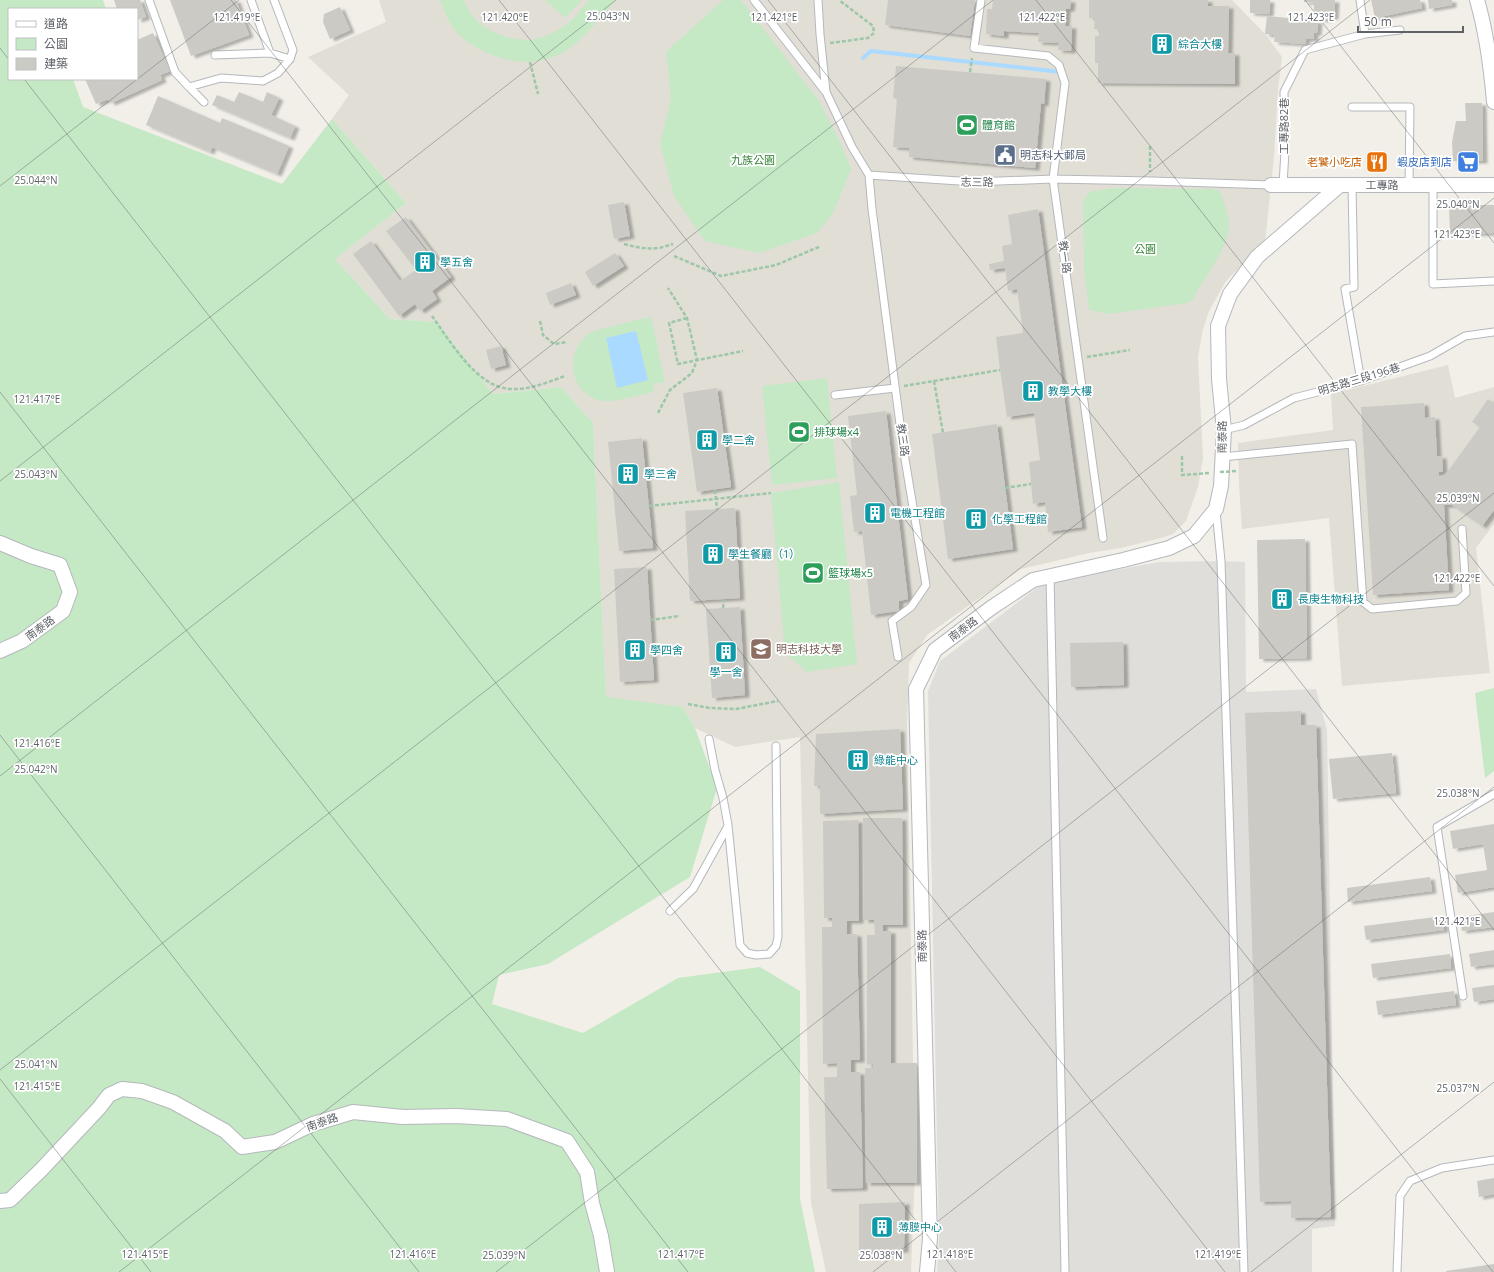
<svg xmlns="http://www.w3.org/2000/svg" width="1494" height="1272" viewBox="0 0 1494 1272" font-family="'Open Sans','Noto Sans TC',sans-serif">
	<defs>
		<filter id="shadow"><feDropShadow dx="4.5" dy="2.5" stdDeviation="1" flood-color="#0004"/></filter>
	</defs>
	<rect width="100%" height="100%" fill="#f1efe8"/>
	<path fill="#e0deda" d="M1221 561 1245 562 1246 692 1316 689 1327 730 1335 1226 1312 1229V1272H937L939 1239 928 691 940 661 1038 587 1050 582 1159 562Z"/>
	<path fill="#e1ded6" d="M379 0H1232L1266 35 1282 57 1278 90 1274 157 1265 242 1226 281 1209 311 1203 329 1198 357 1203 458 1198 487 1186 521 1173 534 1161 538 1121 548 1089 553 1021 569 927 635 909 663 907 724 915 1173 911 1272H826L811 1203 800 737 735 747 695 728 683 707 606 698 593 423 561 387 493 394 437 322 390 319 335 259 406 203 332 119 349 95 308 57 386 22Z
		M1448 365 1455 398 1494 387V524L1476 548 1490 673 1342 686 1329 518 1242 529 1239 485 1238 443 1333 430 1331 394Z"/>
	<path fill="#c5e8c5" d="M0 0H103L106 9H9V79H73L83 107 282 184 332 119 406 203 335 259 390 319 437 322 493 394 561 387 593 423 606 697 683 707 695 728 717 788 690 877 548 964 499 975 492 1004 583 1033 678 978 760 967 800 991V1199L815 1272H0Z
		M440 0H464C472 26 502 40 528 40 540 40 553 33 563 27 572 22 582 8 589 0H616C603 14 591 30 576 43 548 68 511 66 479 49 471 44 461 38 455 30 448 22 444 10 440 0Z
		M545 0H582L565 18Z
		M723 0H741L819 101 842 146 851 169 833 213 817 233 759 253 705 241 674 196 660 144 671 98 666 52Z
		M1114 188 1212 189 1220 191C1224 202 1228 213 1229 224 1230 246 1203 279 1193 299L1187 303 1109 314 1089 310 1084 270 1083 202 1089 192Z
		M651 317 665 382 653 384 654 392C638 395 613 404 598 400 567 390 565 347 592 332 596 330 602 329 606 328 621 324 636 320 651 317Z
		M827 378 837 478 772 485 762 386Z
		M839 482 857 664 807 672 785 653 771 493Z
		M1494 688V771L1485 778 1475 693Z"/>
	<path fill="#aadaff" d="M636 331 648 380 617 388 606 338Z"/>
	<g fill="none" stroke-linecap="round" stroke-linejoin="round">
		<path stroke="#aadaff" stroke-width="4" d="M863 58 871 51 1061 72"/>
	</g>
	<path fill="#cccac5" filter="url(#shadow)" d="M114 0H140L146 17 137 20V9H117Z
		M170 0H236L249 35 191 56Z
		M888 0H975L970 36 885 25Z
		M993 0H1071L1070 9H1066L1065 26H1072L1071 51 1058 50 1059 43 1038 42 1039 33 1004 31V36L986 34 987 9H992Z
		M1089 0H1208V6H1229L1228 53H1235V84L1098 83V63H1095V36H1099V29H1094L1095 18H1089Z
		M1250 0H1270L1269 14 1250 13Z
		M1304 0H1335L1334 17H1328V20L1320 19V16H1314V2H1304Z
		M1371 0H1420L1422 8 1375 18Z
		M1428 0H1452V5L1429 9Z
		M340 7 350 30 330 39 323 22 324 14Z
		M1267 16 1318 21 1317 33H1314V39H1306L1305 44 1274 42 1275 35 1265 34Z
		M153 33 170 71 160 75 162 80 111 103 108 99 96 104 85 79H137V40Z
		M896 66 1046 79 1044 104 1041 103 1035 168 909 157V148L893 147 897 99 893 98Z
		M239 92 263 102 267 92 279 98 271 115 295 126 290 138 212 105 217 95 234 102Z
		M158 96 220 123 222 118 289 146 277 174 212 147 210 152 146 125Z
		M1465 103H1482L1483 161H1453L1452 142 1456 121H1466Z
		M624 202 630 236 614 239 608 205Z
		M1449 205H1494V233L1450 234Z
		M1038 209 1082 527 1048 532 1045 502 1033 504 1029 462 1040 460 1034 413 1007 417 1000 370 996 337 1023 333 1017 289 1008 291 1005 268 990 270 989 264 1004 261 1002 246 1012 244 1008 215Z
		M406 217 451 277 432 291 437 299 420 311 415 304 399 316 353 254 371 241 400 281 416 270 386 231Z
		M615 253 624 266 593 286 585 272Z
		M571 283 576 295 550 305 546 293Z
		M501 346 506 365 491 369 486 350Z
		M717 388 731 487 697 492 683 393Z
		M1488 399 1494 403V510L1482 526 1452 505H1444L1449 590 1373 595 1361 407 1424 403 1425 418 1435 417 1437 456H1442L1443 472H1439V476L1445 475 1480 427 1472 422Z
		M886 411 908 599 899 601V611L871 615 862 531 854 532 850 496 857 495 848 416Z
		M997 424 1013 549 948 559 932 434Z
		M642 438 653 548 619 551 608 442Z
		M735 508 740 598 690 601 685 511Z
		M1305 539 1307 658 1259 659 1257 540Z
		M647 567 654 680 620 682 614 569Z
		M740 607 745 695 712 698 706 609Z
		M1123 642 1124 685 1071 687 1070 643Z
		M1301 711V725H1316L1331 1217 1291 1218V1201L1260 1202 1245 713Z
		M900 729 903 809 820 814V786H814L816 734Z
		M1392 753 1396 793 1333 799 1329 759Z
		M863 818H902L903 925H883V931H891V1063H917V1183H866L865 1068H873V1064L867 1065V935H875L874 920H864Z
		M858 820 859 921H847V934H857L860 1060H851V1072H860L863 1188 827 1189 824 1077H837V1063L823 1064 822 927H832V918H824L823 821Z
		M1494 824V887L1458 893 1455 875 1487 870 1483 844 1453 849 1450 831Z
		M1430 877 1432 891 1348 902 1347 888Z
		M1494 912V927L1462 931 1460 917Z
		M1443 916 1444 930 1366 940 1364 926Z
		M1494 950V964L1471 967 1469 954Z
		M1450 954 1451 968 1373 978 1371 964Z
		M1494 985V999L1474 1002 1472 988Z
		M1454 991 1456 1005 1378 1015 1376 1001Z
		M1494 1178V1194L1479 1197 1477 1181Z
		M905 1202 904 1250 859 1251V1204Z
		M1494 1264V1272H1446V1271Z"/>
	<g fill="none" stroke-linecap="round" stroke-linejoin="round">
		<g stroke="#b5b8bc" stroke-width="9">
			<path id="service" d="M149 0 175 72 189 87 221 78 263 81 278 73 290 59
				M251 0 270 53 290 59 293 50 274 0
				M754 0 825 91
				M818 0 820 34 826 92 852 147 869 175 974 182 1053 179 1151 181 1271 185
				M981 0 974 48 1048 56 1059 65 1065 83 1053 179 1103 538
				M1365 34 1400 30
				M215 55 270 53
				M189 87 204 102
				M1352 107H1410L1409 185
				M869 175 872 209 903 447 926 585 911 607 892 621 898 657
				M1283 185 1285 151 1284 92 1305 50 1365 34 1360 0
				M1352 185 1354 287 1345 289 1361 381
				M1433 185V284L1494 281
				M835 395 895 388
				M1224 430 1244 425 1294 398 1361 381 1430 356 1465 336 1494 332
				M1222 457 1352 444 1363 602 1372 609 1457 601 1466 593 1462 529
				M1216 511 1221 561 1244 1272
				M1050 576 1065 1272
				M709 739 715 770 723 798 728 825 740 945 747 953 756 955 769 954 776 946 778 937 776 746
				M670 911 693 889 728 826
				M1463 996 1437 827 1494 794
				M1397 1272 1400 1196 1410 1181 1442 1168 1494 1160"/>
		</g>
		<g stroke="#b5b8bc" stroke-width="16">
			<path id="minor" d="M1477 0C1487 34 1491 67 1494 102
				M1271 185H1494
				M0 543 31 556 60 565 70 592 63 611 22 641 0 651
				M0 1201 10 1200 41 1170 99 1108 109 1095 122 1089 142 1091 173 1102 225 1131 242 1147 275 1142 313 1124 353 1112 403 1117 456 1116 507 1119 567 1141 587 1172 592 1203 601 1236 607 1272
				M927 1272 930 1238 916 689 935 650 991 608 1033 580 1123 560 1169 548 1194 536 1216 509 1221 486 1224 430 1219 379 1218 326 1230 294 1257 257 1340 185"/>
		</g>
		<path stroke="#9cc7a9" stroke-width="2.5" stroke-dasharray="4 2" stroke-linecap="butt" d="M830 43 868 38 874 33 873 26 839 0
			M530 62 538 94
			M970 72 972 58
			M1150 146V172
			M624 244C644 249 653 251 673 244
			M674 256 721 276 776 265 821 246
			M432 316C450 341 477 388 511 389 530 390 548 382 565 376
			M687 318 669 323 678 364 743 351
			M540 321 543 335 554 344 567 342
			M1087 357 1130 350
			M934 381 943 433
			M904 386 1000 370
			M658 413 670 390 692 373 697 360 687 318 668 288
			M1182 456V475L1209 473
			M1005 488 1031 484
			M649 506 771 493
			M723 608 724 599
			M650 620 680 616
			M688 704 710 708 736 709 778 701"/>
		<use href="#service" stroke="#fff" stroke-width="7"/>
		<use href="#minor" stroke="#fff" stroke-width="14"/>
		<path stroke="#9cc7a9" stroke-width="2.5" stroke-dasharray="4 2" stroke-linecap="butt" d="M1220 472 1237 471
			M715 490 717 509"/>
	</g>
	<path fill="none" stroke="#5f6368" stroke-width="1" stroke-opacity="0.45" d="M231 0 1225 1272M499 0 1493 1272M768 0 1494 930M1036 0 1494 586M1305 0 1494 243M0 48 9 60M24 79 956 1272M0 186 239 0M0 392 688 1272M0 481 616 0M0 735 419 1272M0 776 993 0M0 1070 1370 0M0 1079 151 1272M119 1272 1494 198M496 1272 1494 493M873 1272 1494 787M1251 1272 1494 1082"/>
	<defs>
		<g id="building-square" transform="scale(1.15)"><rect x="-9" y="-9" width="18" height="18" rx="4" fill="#0f9aa8" stroke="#fff"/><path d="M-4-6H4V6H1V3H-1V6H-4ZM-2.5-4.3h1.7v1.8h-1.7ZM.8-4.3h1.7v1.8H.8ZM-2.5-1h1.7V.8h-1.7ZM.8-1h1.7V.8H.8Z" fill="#fff"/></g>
		<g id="stadium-square" transform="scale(1.15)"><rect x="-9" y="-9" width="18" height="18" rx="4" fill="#2e9e5b" stroke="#fff"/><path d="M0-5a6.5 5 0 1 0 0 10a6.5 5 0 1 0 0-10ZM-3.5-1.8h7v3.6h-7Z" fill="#fff"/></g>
		<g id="civic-square" transform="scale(1.15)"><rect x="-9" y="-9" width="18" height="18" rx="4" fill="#5c6f8a" stroke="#fff"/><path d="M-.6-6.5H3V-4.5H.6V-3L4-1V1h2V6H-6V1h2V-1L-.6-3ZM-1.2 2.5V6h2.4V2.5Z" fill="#fff"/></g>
		<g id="restaurant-square" transform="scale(1.15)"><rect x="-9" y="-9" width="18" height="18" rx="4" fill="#e8710a" stroke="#fff"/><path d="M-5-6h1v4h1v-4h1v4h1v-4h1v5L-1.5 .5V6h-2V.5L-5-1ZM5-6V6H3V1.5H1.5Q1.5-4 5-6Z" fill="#fff"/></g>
		<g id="supermarket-square" transform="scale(1.15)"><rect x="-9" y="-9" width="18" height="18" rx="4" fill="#3f7fe0" stroke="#fff"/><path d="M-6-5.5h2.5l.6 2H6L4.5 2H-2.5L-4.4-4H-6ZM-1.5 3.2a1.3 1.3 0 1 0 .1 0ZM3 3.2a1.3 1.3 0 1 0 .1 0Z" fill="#fff"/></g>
		<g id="university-square" transform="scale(1.15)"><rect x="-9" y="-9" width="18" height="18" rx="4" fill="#8d6e63" stroke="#fff"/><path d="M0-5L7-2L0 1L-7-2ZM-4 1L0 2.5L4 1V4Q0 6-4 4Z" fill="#fff"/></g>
	</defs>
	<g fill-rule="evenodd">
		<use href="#building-square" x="1162" y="44"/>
		<use href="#stadium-square" x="967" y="125"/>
		<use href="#civic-square" x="1005" y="155"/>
		<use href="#restaurant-square" x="1377" y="162"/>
		<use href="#supermarket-square" x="1468" y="162"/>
		<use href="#building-square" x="425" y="262"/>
		<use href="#building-square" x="1033" y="391"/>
		<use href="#stadium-square" x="799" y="432"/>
		<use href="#building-square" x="707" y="440"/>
		<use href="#building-square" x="628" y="474"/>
		<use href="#building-square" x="875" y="513"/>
		<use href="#building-square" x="976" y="519"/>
		<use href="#building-square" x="713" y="554"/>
		<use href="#stadium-square" x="813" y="573"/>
		<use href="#building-square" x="1282" y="599"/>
		<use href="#university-square" x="761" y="649"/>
		<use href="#building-square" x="635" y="650"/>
		<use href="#building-square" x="726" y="652"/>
		<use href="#building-square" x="858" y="760"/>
		<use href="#building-square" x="882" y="1227"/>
	</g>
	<g text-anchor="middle" stroke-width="3.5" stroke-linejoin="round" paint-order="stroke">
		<g font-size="11" fill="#0d838f" stroke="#fff" text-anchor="start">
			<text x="1178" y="48">綜合大樓</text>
			<text x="440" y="266">學五舍</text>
			<text x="1048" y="395">教學大樓</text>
			<text x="722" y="444">學二舍</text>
			<text x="644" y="478">學三舍</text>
			<text x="890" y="517">電機工程館</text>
			<text x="992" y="523">化學工程館</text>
			<text x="728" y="558">學生餐廳（1）</text>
			<text x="1298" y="603">長庚生物科技</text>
			<text x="650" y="654">學四舍</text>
			<text x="726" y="676" text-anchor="middle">學一舍</text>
			<text x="874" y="764">綠能中心</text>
			<text x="898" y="1231">薄膜中心</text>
		</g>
		<g font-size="11" fill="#27864d" stroke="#fff" text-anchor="start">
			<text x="982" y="129">體育館</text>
			<text x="814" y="436">排球場x4</text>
			<text x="828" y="577">籃球場x5</text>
		</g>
		<g font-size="11" fill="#5f6368" stroke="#fff">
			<text transform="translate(1284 126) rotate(-90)" y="4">工專路82巷</text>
			<text transform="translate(977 182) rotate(1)" y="4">志三路</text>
			<text x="1382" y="189">工專路</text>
			<text transform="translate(1065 257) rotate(82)" y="4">教一路</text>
			<text transform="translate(1359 379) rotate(-17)" y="4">明志路三段196巷</text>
			<text transform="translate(1222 437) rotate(-89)" y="4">南泰路</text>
			<text transform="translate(903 440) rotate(82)" y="4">教三路</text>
			<text transform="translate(40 628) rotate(-36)" y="4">南泰路</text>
			<text transform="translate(963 629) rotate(-37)" y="4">南泰路</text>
			<text transform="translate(922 946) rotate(-91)" y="4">南泰路</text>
			<text transform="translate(322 1122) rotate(-19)" y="4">南泰路</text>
		</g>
		<g font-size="11" fill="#4e5e75" stroke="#fff" text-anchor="start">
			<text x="1020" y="159">明志科大郵局</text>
		</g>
		<g font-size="11" fill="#348238" stroke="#fff">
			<text x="753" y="164">九族公園</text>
			<text x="1145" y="253">公園</text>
		</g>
		<g font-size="11" fill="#c56008" stroke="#fff" text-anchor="end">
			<text x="1362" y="166">老饕小吃店</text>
		</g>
		<g font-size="11" fill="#366cbe" stroke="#fff" text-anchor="end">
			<text x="1452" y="166">蝦皮店到店</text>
		</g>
		<g font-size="11" fill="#785e54" stroke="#fff" text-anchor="start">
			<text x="776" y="653">明志科技大學</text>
		</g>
	</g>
	<g font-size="10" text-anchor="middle" fill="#5f6368" stroke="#fff" stroke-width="3.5" stroke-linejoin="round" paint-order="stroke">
		<text x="608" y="20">25.043°N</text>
		<text x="237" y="21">121.419°E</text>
		<text x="505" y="21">121.420°E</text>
		<text x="774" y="21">121.421°E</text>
		<text x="1042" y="21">121.422°E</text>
		<text x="1311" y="21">121.423°E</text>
		<text x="36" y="184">25.044°N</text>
		<text x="1458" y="208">25.040°N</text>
		<text x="1457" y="238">121.423°E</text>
		<text x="37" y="403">121.417°E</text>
		<text x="36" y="478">25.043°N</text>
		<text x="1458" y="502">25.039°N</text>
		<text x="1457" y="582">121.422°E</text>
		<text x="37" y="747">121.416°E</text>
		<text x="36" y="773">25.042°N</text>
		<text x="1458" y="797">25.038°N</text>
		<text x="1457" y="925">121.421°E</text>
		<text x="36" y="1068">25.041°N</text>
		<text x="37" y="1090">121.415°E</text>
		<text x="1458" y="1092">25.037°N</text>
		<text x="145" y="1258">121.415°E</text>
		<text x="413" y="1258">121.416°E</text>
		<text x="681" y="1258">121.417°E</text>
		<text x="950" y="1258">121.418°E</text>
		<text x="1218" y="1258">121.419°E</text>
		<text x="504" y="1259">25.039°N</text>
		<text x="881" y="1259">25.038°N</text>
	</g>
	<rect x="8" y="8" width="130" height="72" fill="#ffffff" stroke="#bfc1c3"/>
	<rect x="16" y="21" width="20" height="6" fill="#ffffff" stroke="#bfc1c3"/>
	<text x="44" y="28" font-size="12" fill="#5f6368">道路</text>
	<rect x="16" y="38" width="20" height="12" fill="#c5e8c5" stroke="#bfc1c3"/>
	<text x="44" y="48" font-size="12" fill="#5f6368">公園</text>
	<rect x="16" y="58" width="20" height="12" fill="#cccac5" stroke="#bfc1c3"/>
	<text x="44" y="68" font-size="12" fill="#5f6368">建築</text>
	<path d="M1358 26v6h105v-6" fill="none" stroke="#5f6368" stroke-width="2"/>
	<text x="1364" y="26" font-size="12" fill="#5f6368" stroke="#ffffff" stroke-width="3" paint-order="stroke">50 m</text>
</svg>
